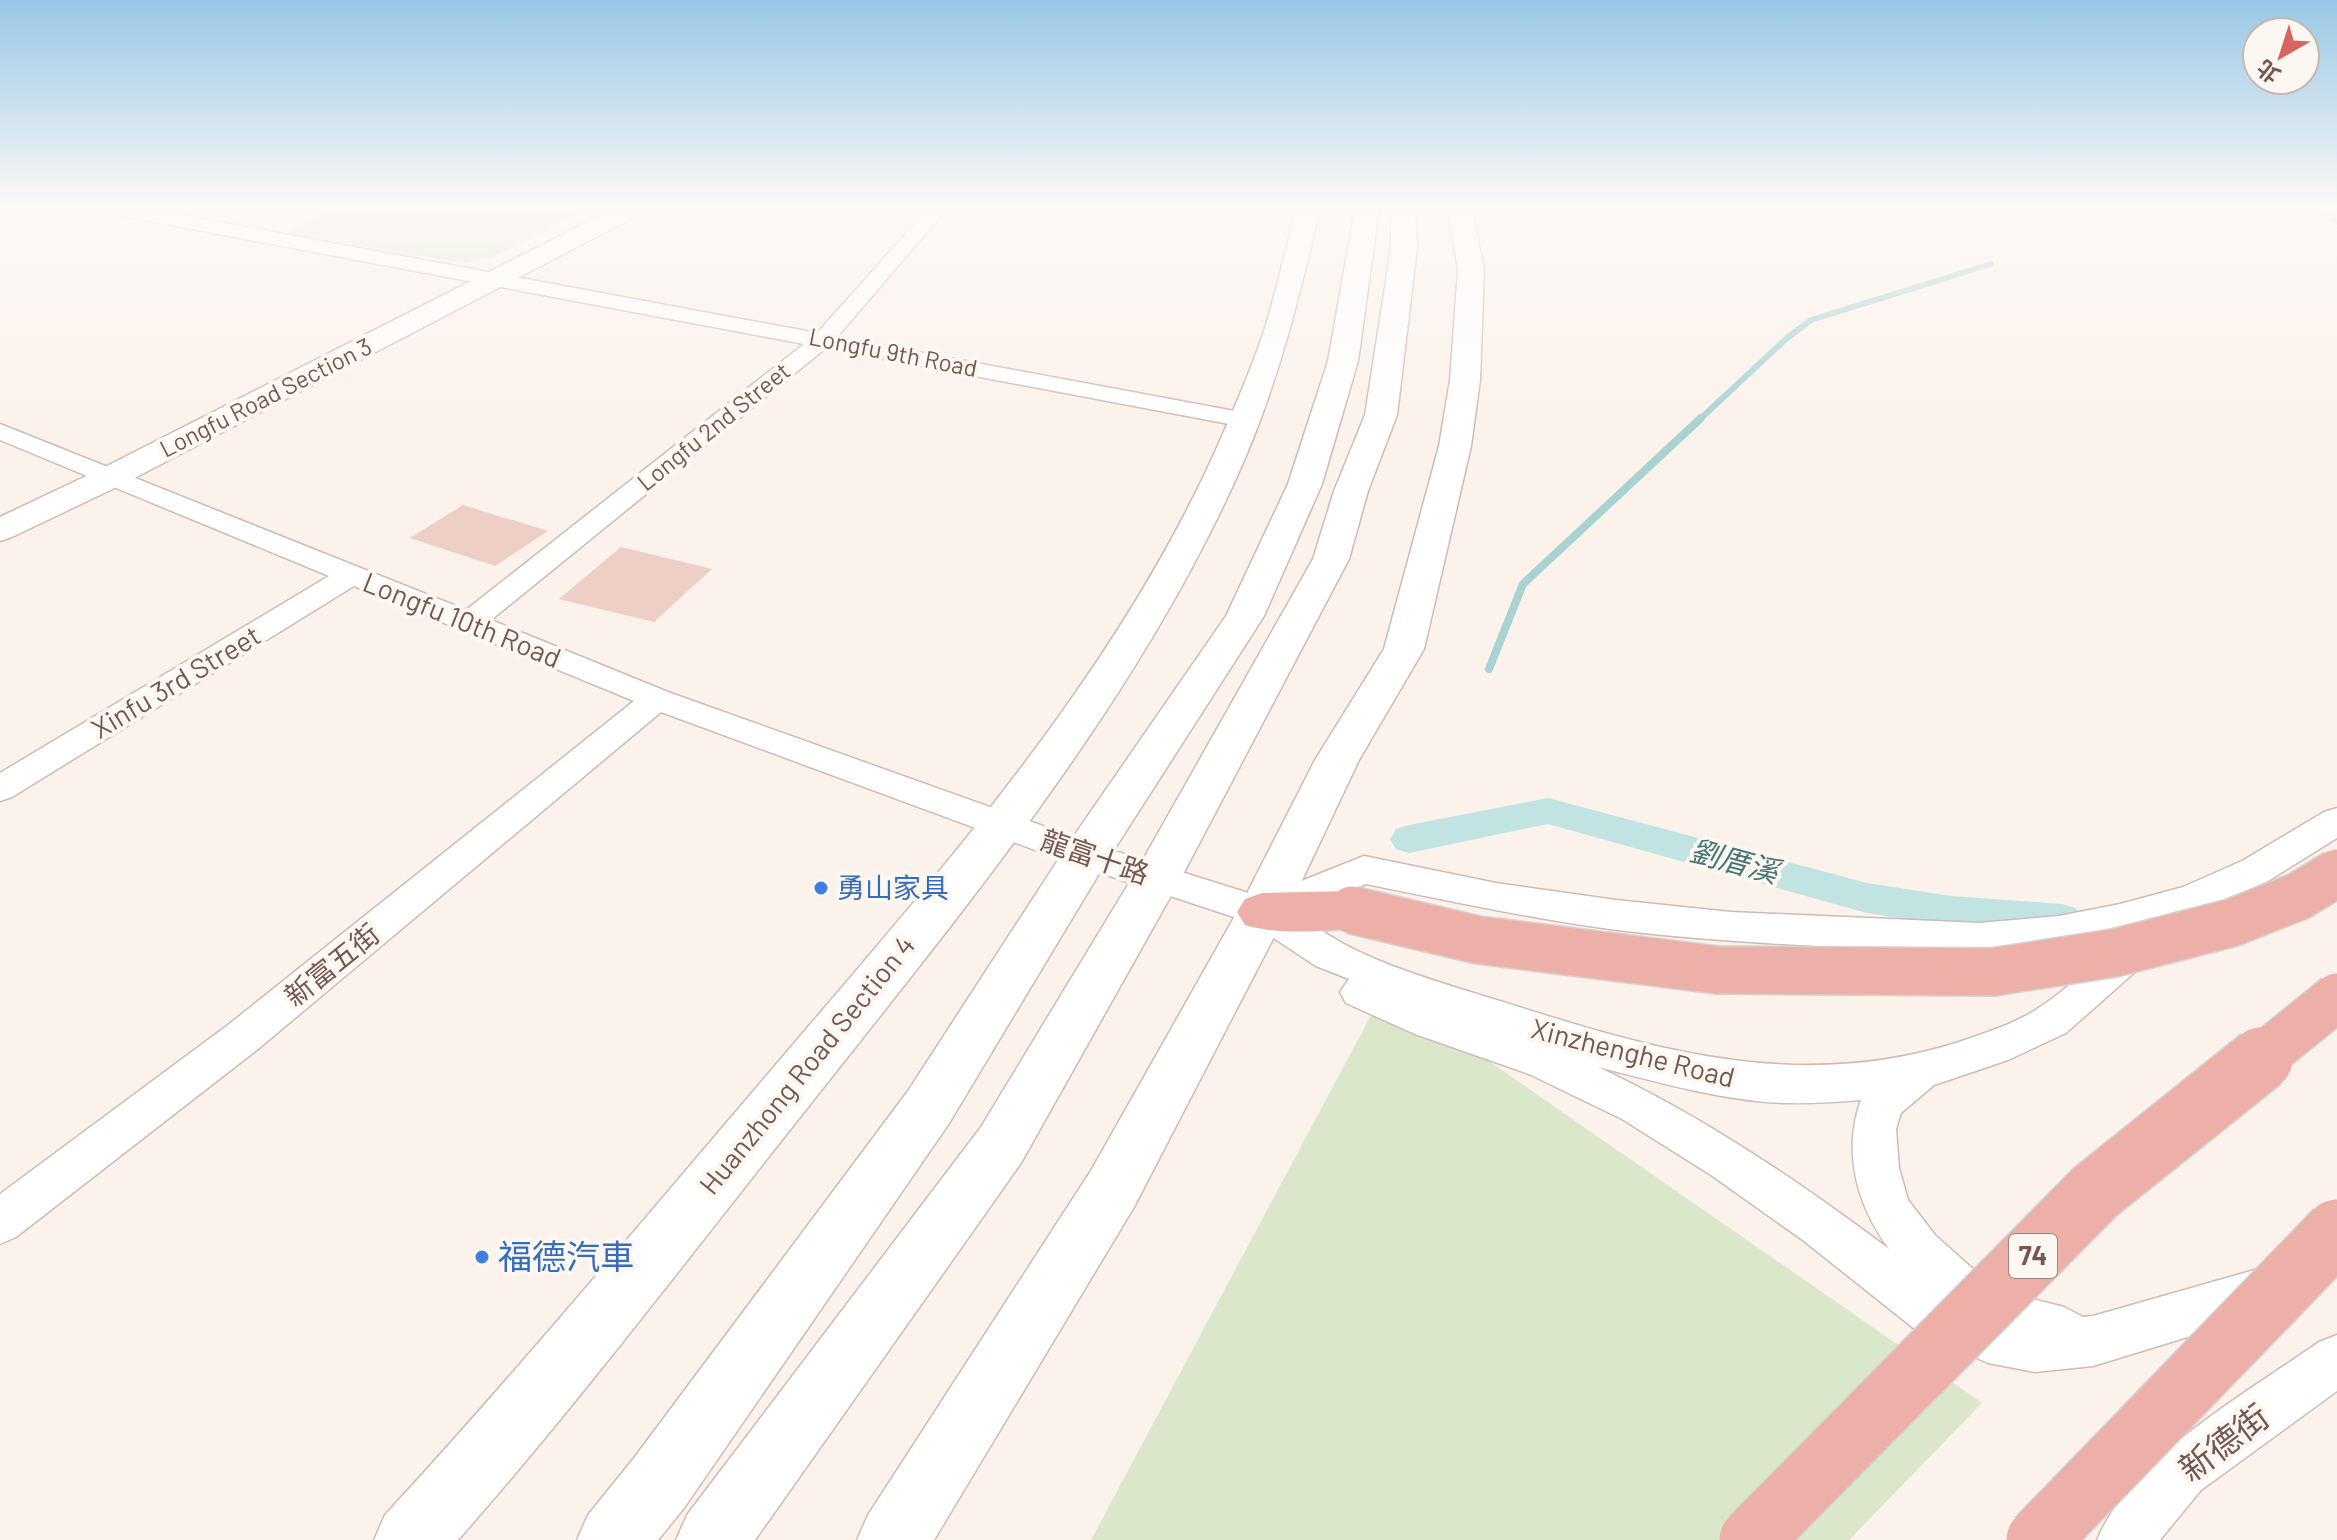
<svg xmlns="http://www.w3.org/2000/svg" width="2337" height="1540" viewBox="0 0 2337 1540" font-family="Barlow,'Noto Sans TC',sans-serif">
	<rect width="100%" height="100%" fill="#fbf2eb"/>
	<path fill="#dbe7cb" d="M323 209H588L492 257 464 263 289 233Z
		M1385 989 1982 1403 1849 1540H1091Z"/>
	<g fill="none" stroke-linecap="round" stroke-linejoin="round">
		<path stroke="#a9d3d3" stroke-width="6" d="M2318 209 2337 222
			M1699 420 1787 338 1811 320 1991 264"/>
		<path stroke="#a9d3d3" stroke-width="8" d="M1489 669 1523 584 1701 418"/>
		<path fill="#c1e3e2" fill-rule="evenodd" d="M1548 798 1867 883 1951 896 2062 904 2076 908 2082 919 2076 930 2062 934 1951 926 1867 913 1548 824 1409 853 1396 849 1390 839 1396 829 1409 825Z"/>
	</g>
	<path fill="#edcfc6" d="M463 505 548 531 495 566 410 538Z
		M621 547 712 569 654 622 559 599Z"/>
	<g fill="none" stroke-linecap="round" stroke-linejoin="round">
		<g stroke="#cebbb5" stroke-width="3">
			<path id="street" d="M108 209H149L817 333 928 209H947L837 337 1245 413 1254 415 1257 420 1254 425 1245 427 826 348 491 620 668 692 1099 846 1261 897 1364 856 1496 883 1616 900 1731 912 1979 923 2059 916 2120 904 2183 887 2242 861 2324 812 2337 808V838L2268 881 2207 908 2066 1033 2008 1060 1934 1085 1901 1113 1896 1129 1899 1168 1908 1200 1935 1235 1983 1278 2021 1296 2064 1307 2083 1317 2093 1316 2265 1267 2282 1274 2289 1291 2282 1308 2093 1366 2035 1372 1988 1363 1916 1330 1804 1241 1711 1175 1622 1119 1529 1074 1415 1034 1346 1003 1340 992 1349 979 1316 966 1249 922 1073 864 661 712 258 1049 16 1237 0 1244V1194L228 1025 634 701 354 586 12 797 0 801V773L329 576 0 440V424L466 610 804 344 117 215ZM1366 884C1450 901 1533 919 1617 930 1698 940 1778 944 1859 948 1951 952 2041 956 2130 931 2101 955 2069 989 2037 1009 2014 1024 1985 1033 1959 1042 1806 1091 1667 1054 1519 1007 1463 989 1393 971 1342 943 1326 934 1311 924 1295 914ZM1598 1067C1650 1080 1702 1095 1756 1101 1791 1105 1826 1103 1861 1100 1842 1152 1857 1205 1889 1249 1797 1180 1702 1116 1598 1067Z
				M2337 1335V1391L2201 1490 2160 1540H2097C2132 1456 2247 1393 2319 1342Z"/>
		</g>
		<g stroke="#d0bab3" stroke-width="3">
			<path id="secondary" d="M613 209H644L640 214 125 483 12 537 0 541V517L101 469Z
				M1296 209H1320C1300 294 1280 375 1246 456 1142 699 959 915 797 1121 685 1262 577 1405 458 1540H374L385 1515C513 1376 634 1231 756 1088 922 892 1107 690 1214 454 1231 416 1249 375 1263 334 1276 294 1285 251 1296 209Z
				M1355 209H1379L1358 361 1322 484 1264 616 1103 867 948 1125 684 1508 658 1540H577L588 1515 634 1458 908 1091 1069 843 1226 616 1288 484 1328 361Z
				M1391 209H1415L1417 248 1397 415 1368 491 1349 559 1181 878 1021 1163 755 1540H676L687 1515 981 1127 1140 865 1313 559 1334 491 1365 415 1391 248Z
				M1448 209H1472L1484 270 1480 380 1471 446 1424 649 1359 760 1287 912 1134 1207 934 1540H857L868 1515 1092 1169 1240 907 1315 760 1384 649 1439 446 1450 380 1458 270Z"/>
		</g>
		<g stroke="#d8d0ce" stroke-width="3">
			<path id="highway" d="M1352 891 1369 897 1377 910 1369 923C1337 933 1276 935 1245 925L1237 912 1245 899 1262 893Z"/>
		</g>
		<use href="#street" fill="#fff" fill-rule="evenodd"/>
		<use href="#secondary" fill="#fff" fill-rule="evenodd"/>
		<use href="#highway" fill="#edb0a9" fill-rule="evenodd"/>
		<g stroke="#d8d0ce" stroke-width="50" stroke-linecap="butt">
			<path id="highway-bridge-far1" d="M1352 910 1478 940 1717 970 1993 972 2114 953 2231 923 2299 896 2337 873
				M2258 1061 2337 997"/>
		</g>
		<g stroke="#d8d0ce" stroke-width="66" stroke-linecap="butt">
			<path id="highway-bridge" d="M1751 1540 2095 1192 2261 1059
				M2038 1540 2337 1231"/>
		</g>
		<use href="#highway-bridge-far1" stroke="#edb0a9" stroke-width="47"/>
		<use href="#highway-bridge" stroke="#edb0a9" stroke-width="63"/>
	</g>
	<linearGradient id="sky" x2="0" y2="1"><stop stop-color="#98c7e6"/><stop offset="0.49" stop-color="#fdf9f6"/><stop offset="1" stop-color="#fdf9f6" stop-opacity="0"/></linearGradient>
	<rect width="2337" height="425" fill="url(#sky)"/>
	<g fill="#3f7fe0" stroke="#fdf7f1" stroke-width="3">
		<circle cx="821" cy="888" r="8"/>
		<circle cx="482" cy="1257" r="8"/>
	</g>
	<g text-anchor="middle" stroke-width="8" stroke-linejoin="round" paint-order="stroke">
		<g font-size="24" fill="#735751" stroke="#fdf7f1">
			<text transform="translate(893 353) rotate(11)" y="8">Longfu 9th Road</text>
			<text transform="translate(266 398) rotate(-27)" y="8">Longfu Road Section 3</text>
			<text transform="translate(714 427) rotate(-39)" y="8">Longfu 2nd Street</text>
		</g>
		<rect fill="#fdf7f1" stroke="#9c8781" stroke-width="2" x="2009" y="1234" width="48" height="44" rx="6"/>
		<g font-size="26" font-weight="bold" fill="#735751">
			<text x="2033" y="1265">74</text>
		</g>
		<g font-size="28" fill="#735751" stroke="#fdf7f1">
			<text transform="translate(462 620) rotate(22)" y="10">Longfu 10th Road</text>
			<text transform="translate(176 682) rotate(-31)" y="10">Xinfu 3rd Street</text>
			<text transform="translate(1095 857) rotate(19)" y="10">龍富十路</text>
			<text transform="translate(332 965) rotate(-39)" y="10">新富五街</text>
			<text transform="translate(1633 1053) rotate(14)" y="10">Xinzhenghe Road</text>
			<text transform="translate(807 1065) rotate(-51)" y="10">Huanzhong Road Section 4</text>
		</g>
		<g font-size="28" fill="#366cbe" stroke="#fdf7f1" text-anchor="start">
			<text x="837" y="898">勇山家具</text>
		</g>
		<g font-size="30" font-style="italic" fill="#467676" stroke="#fdf7f1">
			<text transform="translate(1734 862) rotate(15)" y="10">劉厝溪</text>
		</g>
		<g font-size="34" fill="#366cbe" stroke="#fdf7f1" text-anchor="start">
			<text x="498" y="1269">福德汽車</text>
		</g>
		<g font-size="34" fill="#735751" stroke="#fdf7f1">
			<text transform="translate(2224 1443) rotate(-37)" y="12">新德街</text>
		</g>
	</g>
	<g transform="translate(2281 56) rotate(219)"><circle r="38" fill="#fdf7f1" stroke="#c6b7b1" stroke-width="2"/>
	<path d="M0-6L14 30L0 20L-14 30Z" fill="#d6655f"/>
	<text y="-12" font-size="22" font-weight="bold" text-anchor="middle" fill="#735751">北</text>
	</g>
</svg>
